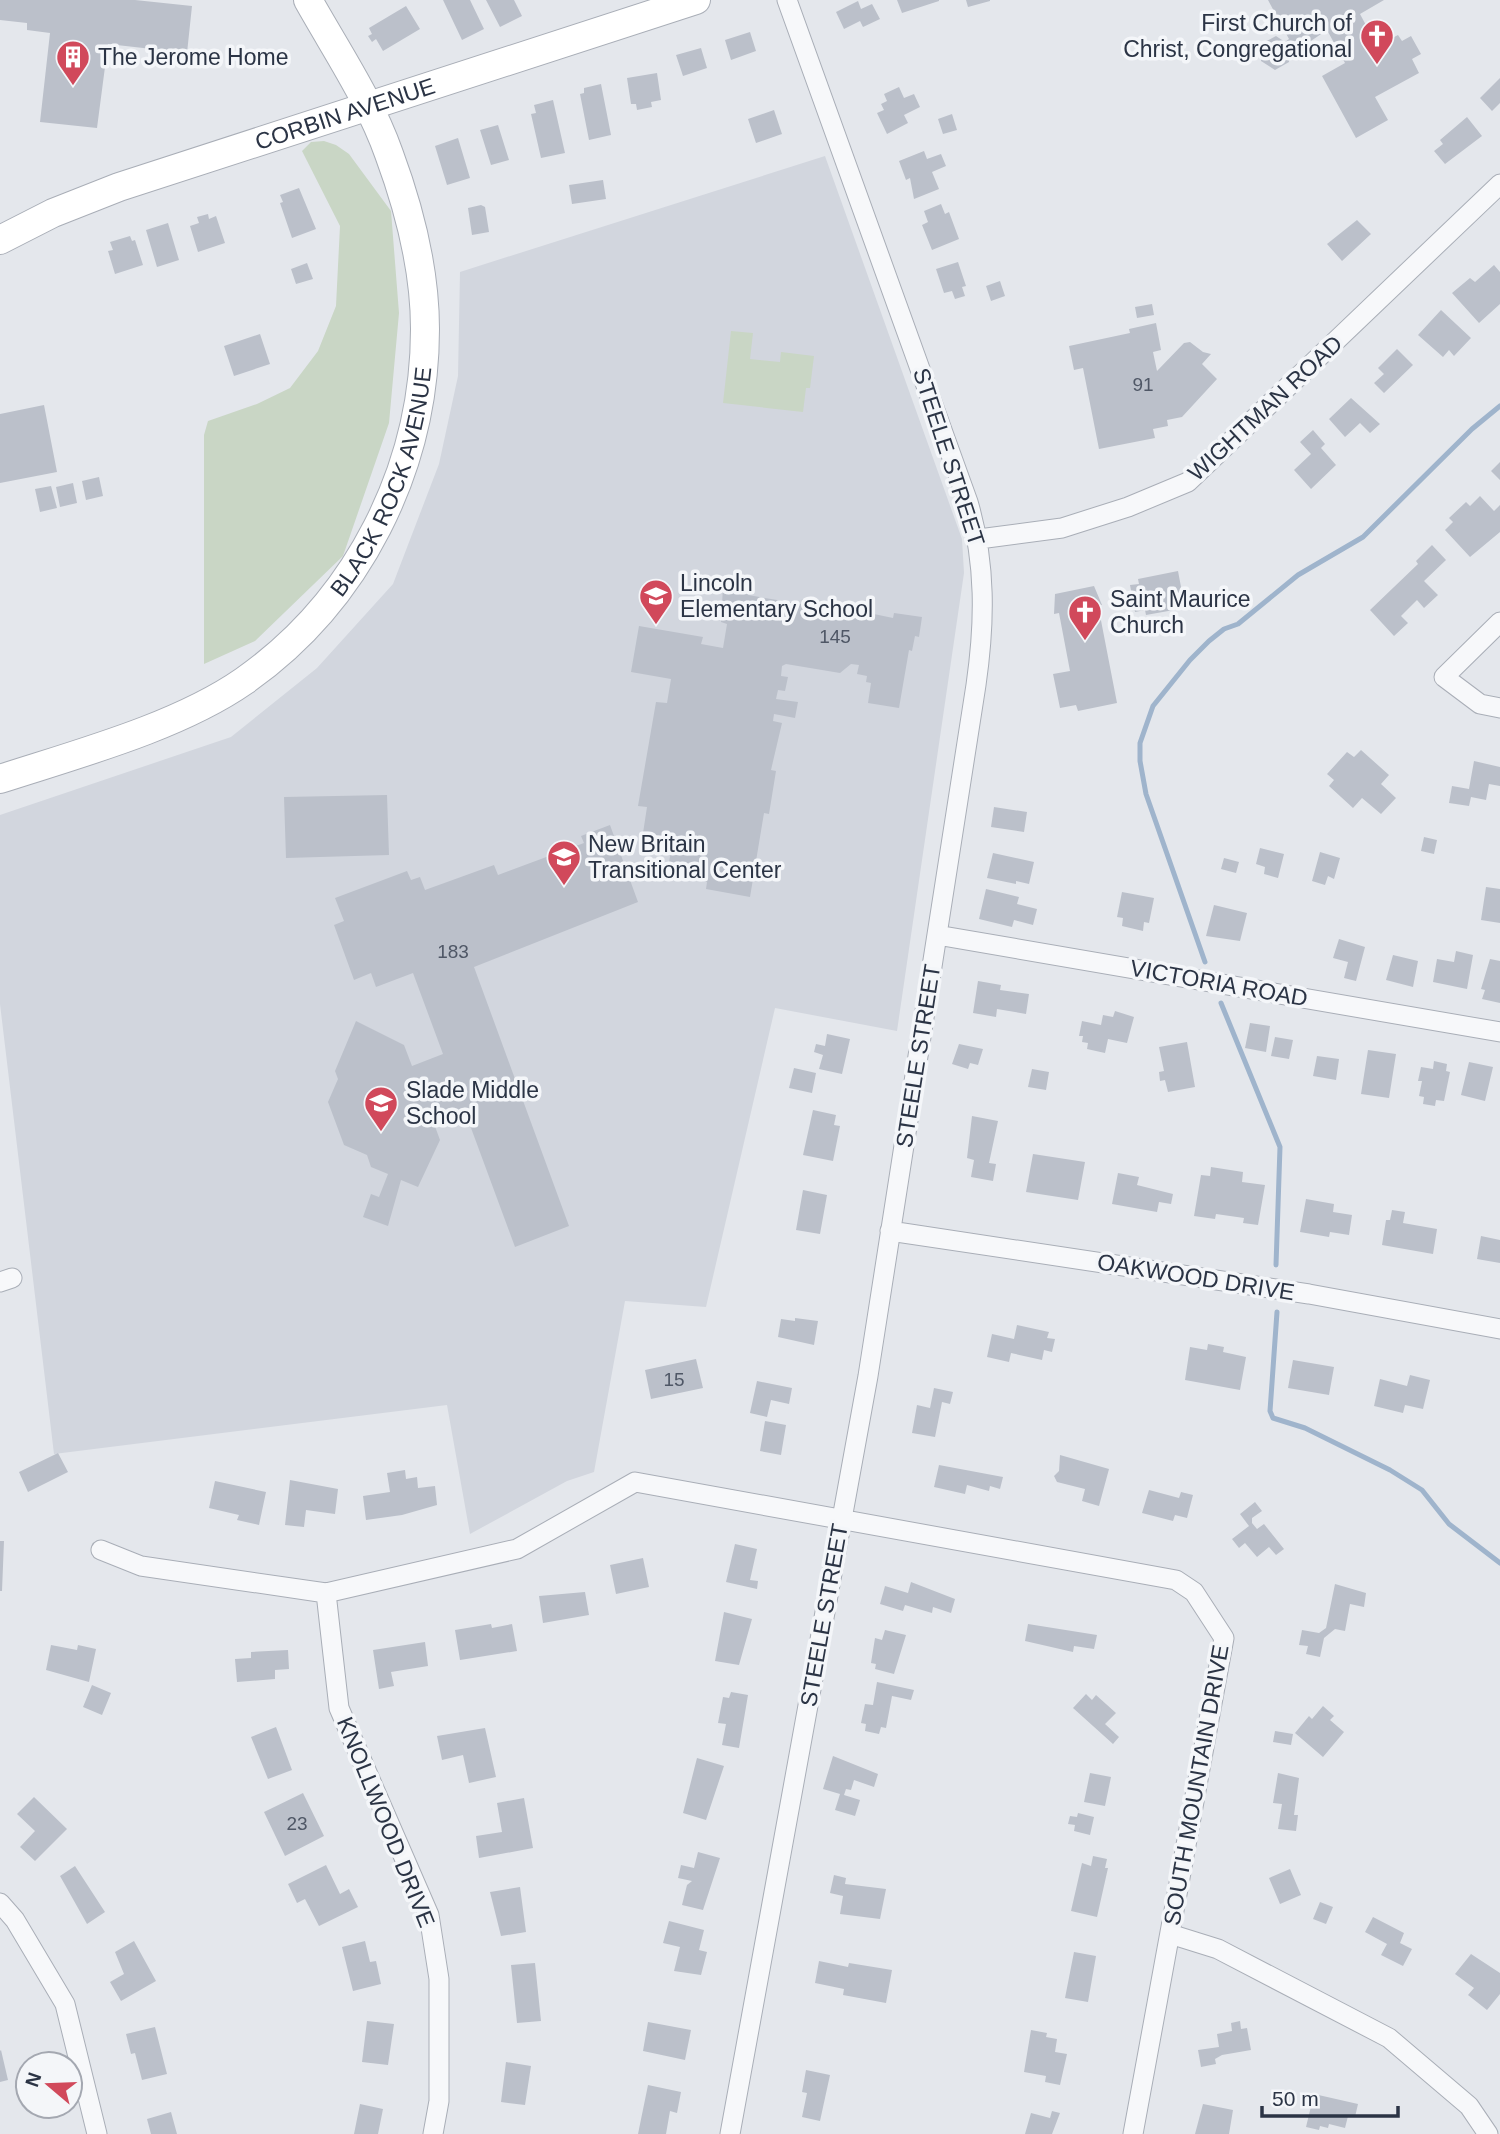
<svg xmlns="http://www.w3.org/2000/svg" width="1500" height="2134" viewBox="0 0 1500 2134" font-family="Helvetica,sans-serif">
	<rect width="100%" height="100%" fill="#e4e7ec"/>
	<path fill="#d2d6de" d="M825 156 962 539 964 573 897 1031 775 1008 706 1307 625 1301 594 1472 567 1481 470 1534 447 1405 54 1454 0 1004V815L231 737 317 668 393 584 439 464 458 376 460 272Z"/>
	<path fill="#c9d6c5" d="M324 141 336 145 349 154 391 211 399 313 389 423 343 556 255 641 204 664V435L208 421 257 404 290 388 318 351 336 306 340 226 302 151 311 142Z
		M731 331 753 333 750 359 780 362 781 352 814 356 810 388H806L803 412 723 403Z"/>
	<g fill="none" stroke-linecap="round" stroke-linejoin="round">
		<path stroke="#9fb4cc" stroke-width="5" d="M1205 962 1146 794 1140 761V743L1153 706 1190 660 1209 641 1224 629 1238 624 1298 575 1363 537 1472 429 1500 406
			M1221 1003 1280 1147 1276 1265
			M1277 1312 1270 1411 1273 1418 1305 1428 1390 1470 1422 1490 1449 1524 1500 1563"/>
	</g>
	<path fill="#bbc0ca" d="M0 0H135L192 6 187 53 108 44 97 128 40 122 50 33 27 30V23L0 20Z
		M443 0H470L484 29 462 40Z
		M486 0H514L522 16 500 27Z
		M897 0H939V1L902 13Z
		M966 0H990V1L968 7Z
		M1268 0H1384L1360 14 1377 46 1398 35 1402 41 1411 36 1421 54 1412 59 1419 73 1375 97 1388 120 1356 138 1322 76 1345 63 1327 30 1302 47 1290 50 1289 62 1275 70 1261 61V44L1276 36 1285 42 1289 39Z
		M858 1 861 9 872 4 880 19 863 27 860 21 844 29 836 12Z
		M406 6 420 29 383 51 376 39 372 42 368 36 372 34 369 28Z
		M750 32 756 51 731 60 725 40Z
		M701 48 707 68 683 76 676 55Z
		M657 73 661 100 651 102 652 107 637 110 636 104H631L627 78Z
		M1500 78V103L1492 111 1480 98Z
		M601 84 611 135 589 140 580 94 584 93V88Z
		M899 87 904 98 914 94 920 107 904 115 908 123 887 134 877 113 884 110 881 104 887 101 884 94Z
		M553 100 565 153 541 158 531 114 536 113 534 105Z
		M774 110 782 134 756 143 748 119Z
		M952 114 957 130 943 134 938 119Z
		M1467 117 1482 136 1445 164 1434 151 1443 144 1440 140Z
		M498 125 509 160 491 165 480 130Z
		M458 138 470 178 447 185 435 146Z
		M924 151 927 159 941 154 946 166 932 172 939 189 914 199 910 178 906 180 899 161Z
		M603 180 606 199 572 204 569 185Z
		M299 188 316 229 292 238 280 203 283 202 280 195Z
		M941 204 945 214 949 212 959 239 932 250 922 225 928 222 924 211Z
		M481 205 485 207 489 232 472 235 468 208Z
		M208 214 209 219 216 216 225 243 198 252 190 226 199 223 197 217Z
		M1357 220 1371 234 1342 261 1327 244Z
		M168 223 179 260 157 267 146 230Z
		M130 236 132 241 135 240 143 265 115 274 108 251 113 250 110 242Z
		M958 262 966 286 962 287 965 296 955 299 952 291 944 293 936 269Z
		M307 263 313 279 296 284 291 269Z
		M1494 265 1500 272V304L1479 323 1452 293 1470 278 1475 282Z
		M1000 281 1005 296 991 301 986 286Z
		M1152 304 1154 315 1137 318 1135 307Z
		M1441 310 1471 338 1454 356 1449 350 1443 357 1418 335Z
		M1156 323 1161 350 1153 352 1157 371 1184 343 1190 342 1203 352 1211 354 1202 364 1217 379 1182 417 1167 420 1168 426 1153 429 1155 438 1099 449 1083 368 1074 370 1069 346 1130 333 1129 329Z
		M260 334 270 364 234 376 224 346Z
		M1397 349 1413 365 1384 393 1374 383 1384 374 1378 368Z
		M1351 398 1380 424 1370 433 1360 423 1345 437 1329 419Z
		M44 405 57 472 0 483V414Z
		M1313 430 1325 444 1321 448 1336 465 1311 489 1294 470 1311 454 1300 442Z
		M1500 462V480L1491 471Z
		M99 477 103 496 86 500 82 481Z
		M73 483 77 503 60 507 56 487Z
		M51 486 57 508 40 512 35 489Z
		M1480 496 1494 511 1500 505V532L1470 557 1445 530 1453 522 1449 518 1466 502 1470 506Z
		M1432 545 1446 560 1424 581 1438 595 1424 608 1417 600 1401 616 1408 623 1394 636 1370 610 1418 564 1416 561Z
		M1178 571 1185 608 1146 615 1145 610 1135 612 1130 585 1139 584 1138 579Z
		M1094 586 1102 605H1098L1117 703 1078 711 1076 705 1060 708 1053 674 1070 671 1059 613 1054 614 1055 594Z
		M723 587 749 591 748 595 801 604 802 599 893 618 894 613 922 617 919 637 915 636 912 651 909 650 899 708 868 703 871 683 866 682 867 676 857 674 859 665 851 664 840 673 786 664 782 666 781 676 788 677 785 691 778 690 776 699 798 702 795 718 774 714 773 721 782 723 771 770 776 771 769 814 764 813 750 897 706 889 707 882 667 875 673 838 643 833 647 807 638 806 656 702 667 703 671 679 631 672 639 626 703 637 701 644 723 648 727 624 721 622Z
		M1361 750 1389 775 1381 784 1396 798 1381 814 1362 798 1353 808 1329 786 1334 780 1327 774 1347 752 1354 757Z
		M1474 761 1500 767V786L1489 784 1486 800 1471 797 1469 806 1449 803 1452 786 1469 789Z
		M387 795 389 855 286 858 284 797Z
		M994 807 1027 812 1024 832 991 827Z
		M610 825 638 902 474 967 569 1226 515 1247 464 1109 433 1121 440 1140 418 1187 401 1180 388 1226 363 1217 371 1194 379 1197 388 1174 371 1167 367 1155 344 1145 328 1102 338 1079 335 1071 356 1021 404 1045 412 1066 443 1054 413 973 376 987 371 973 354 980 334 925 344 921 335 898 407 871 411 880 420 877 425 890 494 865 498 875 584 843 581 836Z
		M1424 837 1437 840 1434 854 1421 851Z
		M1260 848 1284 854 1278 878 1264 874 1265 867 1256 864Z
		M1320 852 1340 858 1334 879 1328 876 1325 885 1312 881Z
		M993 853 1034 862 1029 884 1016 881V884L987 878Z
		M1224 858 1239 862 1236 873 1221 869Z
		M1486 887 1500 889V923L1481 920Z
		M986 889 1019 897 1017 904 1037 909 1033 925 1014 920 1012 927 979 919Z
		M1122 892 1154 898 1149 923 1144 922 1143 931 1122 926 1123 918 1117 917Z
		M1214 905 1247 913 1240 941 1206 936Z
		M1339 939 1365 947 1356 981 1344 978 1348 962 1333 958Z
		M1456 951 1473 955 1467 989 1433 982 1437 959 1454 962Z
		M1393 955 1418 961 1413 987 1386 980Z
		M1490 959 1500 961V1003L1482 999 1485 990 1481 989Z
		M978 981 1001 985 1000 990 1029 994 1026 1014 997 1009 996 1017 973 1013Z
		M1115 1011 1134 1017 1127 1043 1108 1039 1105 1053 1087 1049 1088 1043 1082 1042 1083 1036H1079L1082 1021 1101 1025 1103 1015 1113 1017Z
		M1250 1023 1270 1026 1266 1052 1245 1048Z
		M827 1034 850 1039 842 1074 819 1069 823 1055 814 1052 816 1044 825 1046Z
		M1275 1037 1293 1040 1289 1059 1271 1056Z
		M1187 1042 1195 1087 1168 1092 1165 1080 1160 1081 1159 1072 1164 1071 1159 1047Z
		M959 1044 983 1049 978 1065 970 1063 968 1069 952 1064Z
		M1368 1050 1396 1054 1389 1098 1361 1094Z
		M1317 1056 1339 1059 1336 1080 1313 1076Z
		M1434 1061 1447 1064 1446 1071 1450 1072 1444 1101 1436 1100 1435 1106 1423 1104 1424 1097 1419 1096 1422 1081H1418L1421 1067 1433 1069Z
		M1469 1062 1493 1067 1485 1101 1461 1095Z
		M794 1068 816 1073 812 1093 789 1088Z
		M1032 1069 1049 1072 1046 1090 1028 1087Z
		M813 1110 836 1115 834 1125 840 1126 833 1161 803 1155Z
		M972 1116 998 1121 989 1163 996 1164 993 1181 971 1177 974 1160 967 1158Z
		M1033 1154 1085 1162 1078 1200 1026 1192Z
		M1211 1167 1243 1172 1242 1182 1265 1185 1258 1225 1243 1223 1244 1218 1216 1214 1215 1219 1194 1216 1201 1175 1210 1176Z
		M1118 1173 1139 1177 1137 1185 1173 1194 1171 1204 1159 1202 1157 1212 1112 1204Z
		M803 1190 827 1195 820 1234 796 1230Z
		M1306 1199 1334 1204 1333 1212 1352 1215 1349 1235 1330 1232 1329 1237 1300 1232Z
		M1392 1210 1405 1212 1403 1223 1437 1229 1433 1254 1382 1245 1386 1220H1390Z
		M1481 1236 1500 1240V1263L1477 1259Z
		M795 1318 818 1321 814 1345 778 1337 781 1319 795 1321Z
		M1017 1325 1049 1332 1047 1338 1055 1339 1052 1352 1044 1350 1042 1360 1011 1353 1009 1362 987 1357 992 1334 1014 1339Z
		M1208 1344 1224 1347 1223 1352 1246 1357 1240 1390 1185 1380 1190 1347 1207 1350Z
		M696 1359 703 1388 651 1399 645 1370Z
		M1293 1360 1334 1367 1329 1395 1288 1388Z
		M1410 1375 1430 1380 1423 1409 1405 1405 1403 1413 1374 1406 1380 1379 1407 1386Z
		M757 1381 792 1388 789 1404 771 1400 767 1417 750 1413Z
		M934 1388 953 1392 950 1404 942 1402 935 1437 912 1433 917 1405 930 1408Z
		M765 1421 786 1425 781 1455 760 1451Z
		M58 1453 68 1472 28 1492 19 1472Z
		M1060 1455 1109 1469 1099 1506 1082 1501 1085 1489 1057 1482 1054 1476 1059 1471Z
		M939 1465 1003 1477 1000 1489 990 1486 989 1491 967 1485 965 1494 934 1487Z
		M405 1470 406 1479 417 1477 418 1488 435 1486 437 1505 402 1515 366 1520 363 1496 390 1492 387 1473Z
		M290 1480 338 1489 335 1514 306 1510 304 1527 285 1525Z
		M215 1481 266 1492 259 1525 237 1520 239 1515 209 1508Z
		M1149 1490 1179 1498 1181 1492 1193 1495 1187 1518 1175 1515 1173 1521 1142 1513Z
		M1255 1502 1262 1511 1252 1518V1523L1257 1529 1264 1524 1284 1549 1276 1555 1269 1547 1257 1557 1245 1543 1239 1548 1232 1539 1249 1526 1240 1514Z
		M0 1541H4L2 1591H0Z
		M735 1544 757 1549 750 1580 758 1581 757 1589 726 1582Z
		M643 1558 649 1587 616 1594 610 1565Z
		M911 1582 955 1599 951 1613 933 1607 932 1613 905 1605 903 1611 880 1604 885 1586 908 1593Z
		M1335 1584 1366 1593 1364 1607 1350 1604 1345 1631 1335 1629 1324 1638 1320 1657 1306 1654 1308 1646 1299 1645 1302 1630 1319 1633 1326 1628Z
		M585 1592 589 1615 543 1623 539 1596Z
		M724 1612 752 1619 739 1665 715 1661Z
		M491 1624 492 1628 512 1624 517 1651 460 1660 455 1630Z
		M1028 1624 1097 1635 1094 1649 1074 1646 1073 1652 1025 1641Z
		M885 1630 906 1635 894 1674 875 1669 876 1664 871 1663 875 1638 882 1640Z
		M425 1642 428 1666 391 1672 394 1686 379 1689 373 1650Z
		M51 1645 77 1650 78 1645 96 1649 89 1682 46 1670Z
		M288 1650 289 1669 275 1670V1679L237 1682 235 1659 251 1658V1652Z
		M877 1682 914 1690 911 1700 892 1696 886 1728 881 1727 879 1734 865 1731 866 1724 861 1723 865 1704 873 1705Z
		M92 1685 111 1693 102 1715 83 1707Z
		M731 1692 748 1695 739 1748 722 1745 726 1724 718 1723 723 1697 729 1698Z
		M1086 1694 1092 1700 1096 1695 1116 1713 1105 1724 1119 1737 1113 1744 1073 1708Z
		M1323 1706 1334 1716 1330 1720 1344 1732 1323 1757 1295 1733 1309 1716 1312 1719Z
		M276 1727 292 1770 268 1779 251 1737Z
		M485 1728 496 1777 469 1783 463 1755 442 1760 437 1736Z
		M1275 1731 1293 1734 1291 1745 1273 1742Z
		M833 1756 878 1774 874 1787 854 1780 851 1790 846 1789 844 1795 860 1800 855 1816 835 1810 840 1794 823 1789Z
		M697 1758 724 1766 706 1820 683 1813Z
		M1090 1773 1111 1777 1105 1806 1084 1802Z
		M1278 1773 1299 1778 1294 1815H1298L1296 1831 1278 1829 1282 1804 1273 1803Z
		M303 1793 324 1836 285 1856 264 1812Z
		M34 1797 67 1829 35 1861 20 1847 35 1831 17 1814Z
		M524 1798 533 1848 479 1858 476 1836 502 1832 497 1803Z
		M1078 1813 1094 1817 1090 1835 1074 1831 1075 1825 1068 1824 1070 1816 1077 1817Z
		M698 1852 720 1858 703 1910 682 1905 687 1885 692 1881 678 1878 681 1865 694 1868Z
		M1093 1856 1107 1859 1105 1868H1108L1097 1917 1071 1911 1082 1863 1091 1866Z
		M326 1865 340 1894 349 1889 358 1907 319 1926 305 1899 297 1903 288 1884Z
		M75 1866 105 1912 87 1924 60 1876Z
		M1290 1869 1301 1895 1280 1904 1269 1878Z
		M834 1875 846 1878 845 1884 886 1889 880 1919 840 1914 843 1896 830 1893Z
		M520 1887 526 1932 501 1936 490 1892Z
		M1320 1902 1333 1907 1326 1924 1313 1919Z
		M1373 1917 1404 1933 1400 1943 1412 1949 1403 1966 1381 1955 1387 1944 1365 1932Z
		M669 1921 704 1930 699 1950 707 1952 701 1975 674 1971 680 1947 663 1943Z
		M134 1941 156 1981 121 2001 110 1982 124 1974 115 1952Z
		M365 1941 370 1962 376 1961 381 1984 353 1991 342 1947Z
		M1074 1952 1096 1956 1088 2002 1065 1998Z
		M1471 1954 1500 1973V1994L1487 2010 1468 1995 1474 1988 1455 1974Z
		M819 1961 848 1967 849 1963 892 1970 886 2003 843 1995 844 1989 815 1983Z
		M535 1963 541 2021 517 2023 511 1965Z
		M367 2021 394 2024 388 2065 362 2062Z
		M1240 2021 1241 2029 1247 2028 1251 2050 1222 2055 1215 2059 1216 2064 1201 2067 1198 2050 1219 2047 1217 2034 1232 2031 1231 2023Z
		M648 2022 691 2030 685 2060 643 2051Z
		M155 2027 167 2074 142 2080 135 2053 131 2054 126 2034Z
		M1031 2030 1047 2033 1046 2037 1057 2039 1055 2052 1067 2054 1060 2085 1045 2082 1046 2076 1024 2072Z
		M1 2050 8 2080 0 2082V2051Z
		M506 2062 531 2066 525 2105 501 2102Z
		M806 2070 830 2075 820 2121 802 2117 807 2093 802 2092Z
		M648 2085 681 2092 677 2113 670 2111 666 2134H638Z
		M1314 2094 1358 2104 1355 2117 1348 2116 1345 2128 1329 2124 1328 2128 1320 2126 1319 2130 1306 2127Z
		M360 2104 383 2109 378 2134H354Z
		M1203 2104 1233 2110 1229 2134H1195Z
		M1052 2111 1060 2113 1052 2134H1025L1031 2113 1050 2118Z
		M171 2112 177 2134H151L147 2119Z"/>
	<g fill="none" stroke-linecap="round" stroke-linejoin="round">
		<g stroke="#a9aeb7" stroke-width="21">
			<path id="street" d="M979 539 1062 528 1128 507 1188 482 1500 184
				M1500 622 1444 677 1480 704 1500 708
				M937 935 1500 1032
				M890 1231 1309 1294 1500 1329
				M0 1282 12 1278
				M101 1550 141 1566 326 1593 517 1549 635 1482 1176 1580 1194 1592 1224 1638 1133 2134
				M326 1593 339 1708 429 1915 439 1979V2101L433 2134
				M0 1903 15 1920 65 2004 97 2134
				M1170 1934 1218 1949 1389 2038 1469 2106 1488 2134
				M730 2134 868 1376 976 685C985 622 986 563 968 502L787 0"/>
		</g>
		<g stroke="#a9aeb7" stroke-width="30">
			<g id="secondary">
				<path id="s1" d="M0 240 53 213 119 187 696 0"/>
				<path id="s2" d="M0 779C77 754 178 727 244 681 358 601 425 468 425 329 425 271 409 208 389 154 370 100 336 50 308 0"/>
			</g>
		</g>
		<use href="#street" stroke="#f7f8fa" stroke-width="19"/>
		<use href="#secondary" stroke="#fff" stroke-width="28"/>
	</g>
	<defs>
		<g id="church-pin" transform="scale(1.75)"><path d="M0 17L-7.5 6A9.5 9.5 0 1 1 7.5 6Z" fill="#d1495b" stroke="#f4f6f9"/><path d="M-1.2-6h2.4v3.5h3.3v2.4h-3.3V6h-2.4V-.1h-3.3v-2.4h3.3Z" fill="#fff"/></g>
		<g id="building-pin" transform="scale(1.75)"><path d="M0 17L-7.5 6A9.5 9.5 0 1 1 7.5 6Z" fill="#d1495b" stroke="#f4f6f9"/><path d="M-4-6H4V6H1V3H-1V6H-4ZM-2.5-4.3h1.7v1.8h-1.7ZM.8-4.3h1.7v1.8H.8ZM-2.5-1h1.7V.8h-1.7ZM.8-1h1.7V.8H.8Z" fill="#fff"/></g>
		<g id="school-pin" transform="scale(1.75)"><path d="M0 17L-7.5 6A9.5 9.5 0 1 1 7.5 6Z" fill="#d1495b" stroke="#f4f6f9"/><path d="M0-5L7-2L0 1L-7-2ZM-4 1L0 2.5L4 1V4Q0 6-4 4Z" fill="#fff"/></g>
	</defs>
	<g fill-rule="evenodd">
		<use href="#church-pin" x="1377" y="36"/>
		<use href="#building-pin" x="73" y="57"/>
		<use href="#school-pin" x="656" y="596"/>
		<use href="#church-pin" x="1085" y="612"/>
		<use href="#school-pin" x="564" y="857"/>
		<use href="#school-pin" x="381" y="1103"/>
	</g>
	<g text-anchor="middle" stroke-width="7" stroke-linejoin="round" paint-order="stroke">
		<g font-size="19" fill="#4f5766">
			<text x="1143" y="391">91</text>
			<text x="835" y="643">145</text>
			<text x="453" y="958">183</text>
			<text x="674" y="1386">15</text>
			<text x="297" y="1830">23</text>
		</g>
		<g font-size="23" fill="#2b3445" stroke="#f4f6f9" text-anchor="start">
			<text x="1352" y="31" text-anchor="end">First Church of<tspan x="1352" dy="26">Christ, Congregational</tspan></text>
			<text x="98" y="65">The Jerome Home</text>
			<text x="680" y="591">Lincoln<tspan x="680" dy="26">Elementary School</tspan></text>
			<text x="1110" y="607">Saint Maurice<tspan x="1110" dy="26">Church</tspan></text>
			<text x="588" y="852">New Britain<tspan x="588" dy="26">Transitional Center</tspan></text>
			<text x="406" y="1098">Slade Middle<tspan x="406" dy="26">School</tspan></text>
		</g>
		<g font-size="23" fill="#2b3445" stroke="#f4f6f9">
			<text dy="8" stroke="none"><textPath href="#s1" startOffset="368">CORBIN AVENUE</textPath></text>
			<text transform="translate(1265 408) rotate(-43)" y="8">WIGHTMAN ROAD</text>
			<text transform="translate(949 457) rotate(72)" y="8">STEELE STREET</text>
			<text dy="8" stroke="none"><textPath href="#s2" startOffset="514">BLACK ROCK AVENUE</textPath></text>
			<text transform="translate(1219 983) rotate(10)" y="8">VICTORIA ROAD</text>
			<text transform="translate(918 1056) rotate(-81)" y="8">STEELE STREET</text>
			<text transform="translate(1196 1277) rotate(9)" y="8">OAKWOOD DRIVE</text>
			<text transform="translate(824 1615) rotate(-80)" y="8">STEELE STREET</text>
			<text transform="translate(1196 1785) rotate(-80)" y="8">SOUTH MOUNTAIN DRIVE</text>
			<text transform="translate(386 1822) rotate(68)" y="8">KNOLLWOOD DRIVE</text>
		</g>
	</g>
	<g transform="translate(49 2085) rotate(289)"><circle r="33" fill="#f4f6f9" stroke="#a4a8b1" stroke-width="2"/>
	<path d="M0-5L12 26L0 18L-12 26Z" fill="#d1495b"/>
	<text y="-10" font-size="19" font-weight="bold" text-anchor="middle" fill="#2b3445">N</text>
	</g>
	<path d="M1262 2106v10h136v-10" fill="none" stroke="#2b3445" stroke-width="3.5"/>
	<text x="1272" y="2106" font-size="21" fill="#2b3445" stroke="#f4f6f9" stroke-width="5" paint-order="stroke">50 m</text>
</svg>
